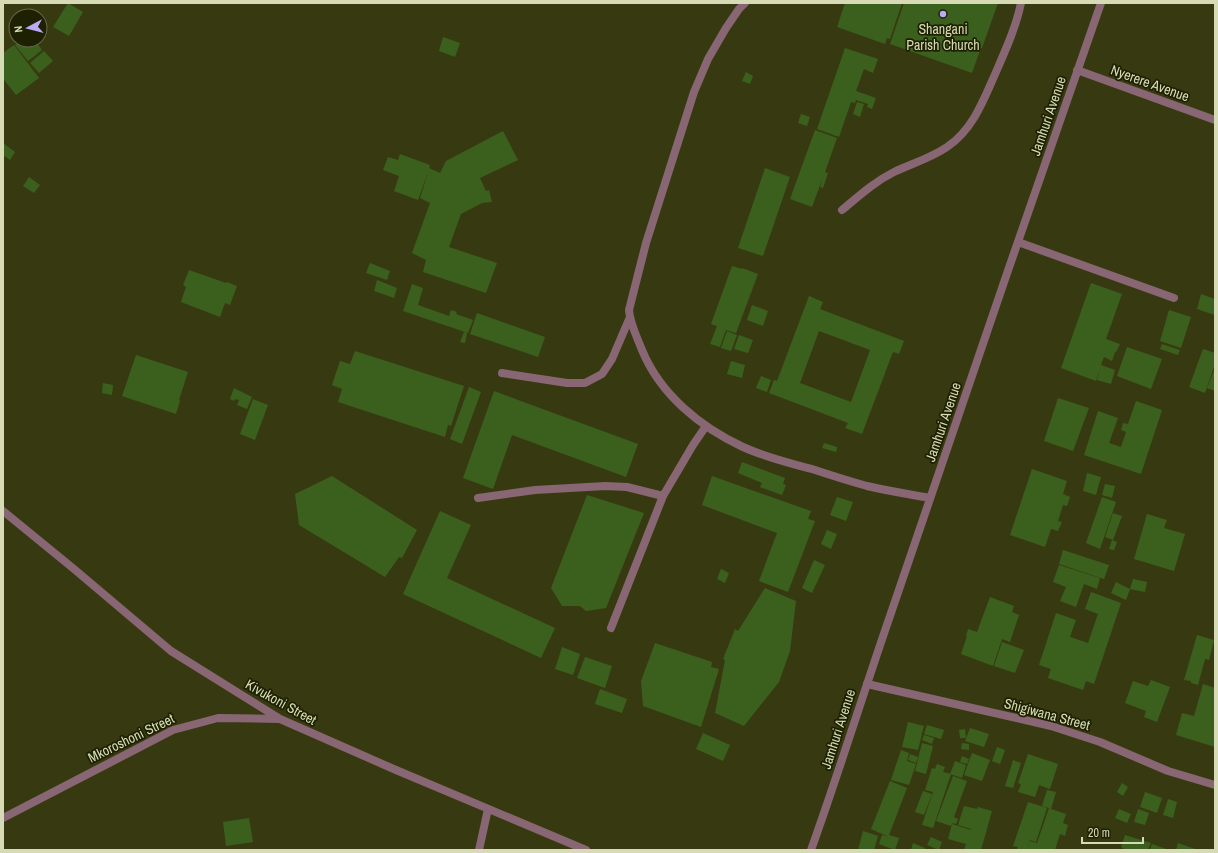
<svg xmlns="http://www.w3.org/2000/svg" width="1218" height="853" viewBox="0 0 1218 853" font-family="'Archivo Narrow',sans-serif">
	<rect width="100%" height="100%" fill="#373a10"/>
	<path fill="#3b601e" fill-rule="evenodd" d="M68 3 83 12 69 36 53 27Z
		M845 3H902L890 39 887 38 885 44 837 27Z
		M904 3H998L982 48H981L972 73 890 44Z
		M443 37 460 43 455 57 439 51Z
		M21 40H35L42 50 28 61 15 45Z
		M14 45 39 78 16 95 4 80 3 82V53Z
		M845 48 878 59 873 73 864 69 856 91 876 98 872 109 867 107 868 104 856 100 855 103 851 102 839 137 817 129Z
		M44 51 53 61 39 73 30 63Z
		M746 72 753 76 750 84 742 81Z
		M857 102 864 104 860 117 853 114Z
		M801 114 810 117 807 126 798 123Z
		M815 130 837 138 825 172 828 173 823 188 820 187 823 177 812 207 790 199Z
		M503 131 518 160 480 178 486 191 489 190 492 202 482 203 461 214 449 247 497 263 486 293 423 272 426 260 412 253 430 203 420 198 429 170 418 200 394 191 399 176 383 170 388 157 398 160 400 154 430 165 429 168 440 173 446 161Z
		M3 143 15 152 10 160 3 155Z
		M765 168 790 177 763 256 738 248Z
		M29 177 40 185 34 193 23 186Z
		M370 263 390 271 387 280 366 273Z
		M732 266 742 269V268L758 274 736 333 726 330 720 347 710 344 717 326 711 324Z
		M189 270 226 283 227 282 237 286 230 305 225 303 220 317 181 302 186 287 183 285Z
		M377 280 397 288 394 298 374 291Z
		M1091 283 1122 294 1106 339 1120 344 1116 352H1115L1112 361 1104 357 1101 365 1115 370 1111 384 1097 380 1100 368 1096 381 1061 368Z
		M412 284 423 288 418 305 449 316 451 310 457 312 456 314 473 320 468 333 403 311Z
		M1201 294 1215 299V315L1197 309Z
		M809 296 823 302 820 309 904 341 899 354 893 352 862 434 845 428 848 423 769 393 774 380 777 381ZM819 331 870 350 851 402 800 383Z
		M752 305 768 311 763 326 747 320Z
		M1169 310 1191 317 1181 348 1160 341Z
		M477 313 545 337 538 357 470 334Z
		M727 331 737 335 731 351 721 348Z
		M464 332 467 333 465 343 460 342Z
		M739 335 753 340 748 353 734 349Z
		M1162 344 1180 350 1178 355 1160 349Z
		M1127 347 1162 359 1151 389 1117 376Z
		M1203 349 1215 353V364L1205 393 1189 387Z
		M355 351 464 386 451 426 448 425 445 437 338 402 342 389 332 385 340 361 350 364Z
		M136 355 188 372 179 400 180 401 176 414 122 396Z
		M731 361 745 365 742 378 727 374Z
		M1215 368V391L1207 388Z
		M761 376 771 380 767 392 756 388Z
		M103 383 113 385 112 395 102 393Z
		M469 387 481 392 462 444 450 439Z
		M234 388 252 397 247 409 237 405 239 400 235 399 234 401 230 399Z
		M494 391 638 444 626 477 512 435 493 489 463 478Z
		M1058 398 1089 408 1073 451 1044 441Z
		M253 399 268 405 255 440 240 434Z
		M1136 401 1162 410 1141 474 1084 455 1098 411 1118 418 1109 443 1121 447 1126 432 1121 430 1123 423 1128 424Z
		M824 443 837 447 836 452 822 448Z
		M742 462 785 478 783 484 786 485 782 495 760 487 762 483 738 473Z
		M1032 469 1067 481 1063 494 1070 497 1067 506 1063 505 1058 521 1062 522 1058 531 1051 529 1045 547 1010 535Z
		M1087 473 1101 477 1096 495 1083 491Z
		M332 476 417 530 402 558 399 557 385 577 299 525 295 494Z
		M712 476 811 511 808 519 815 521 788 592 759 581 777 533 702 505Z
		M1105 484 1115 486 1112 498 1102 495Z
		M587 495 644 513 606 608 586 611 580 606H562L551 588Z
		M837 497 853 502 846 521 830 515Z
		M1102 497 1116 502 1100 549 1086 543Z
		M440 511 471 525 447 578 555 628 541 658 403 594Z
		M1113 513 1122 516 1113 540 1105 537Z
		M1147 514 1167 520 1164 528 1185 534 1174 571 1134 559Z
		M827 530 837 534 831 549 821 544Z
		M1112 540 1117 542 1114 550 1109 549Z
		M1063 550 1109 565 1104 579 1059 564Z
		M814 560 825 565 812 593 802 588Z
		M1059 565 1100 578 1097 589 1084 584 1076 607 1060 601 1066 587 1053 582Z
		M721 569 729 573 725 583 717 579Z
		M1133 579 1147 582 1145 592 1130 589Z
		M1116 582 1130 589 1126 600 1111 593Z
		M765 588 796 601 790 651 779 682 744 726 715 713 725 660 723 659 735 629 738 631Z
		M1091 592 1121 603 1094 684 1086 681 1083 690 1048 678 1051 669 1039 665 1056 613 1076 620 1070 637 1088 643 1098 614 1085 609Z
		M990 597 1014 606 1012 612 1019 615 1010 642 1002 639 993 666 961 654 967 636H966L968 629 977 632Z
		M1197 635 1214 640 1209 660 1205 659 1198 685 1191 683V681L1184 680Z
		M1002 642 1024 650 1015 673 994 666Z
		M655 643 712 662 711 667 719 669 701 727 643 706 641 681Z
		M562 647 580 654 573 675 555 669Z
		M585 657 612 666 605 688 577 678Z
		M1151 680 1170 687 1157 722 1144 717 1146 711 1125 703 1133 681 1148 686Z
		M1203 684 1215 688V747L1176 735 1182 713 1194 716Z
		M600 689 627 699 622 713 595 704Z
		M908 722 924 726 922 733 921 734H922L918 750 902 747Z
		M927 725 944 730 941 739 924 734Z
		M970 728 989 734 984 747 965 741Z
		M965 729 966 738H960L959 730Z
		M703 733 730 745 723 761 696 749Z
		M924 735 934 738 932 744 922 740Z
		M922 743 933 746 926 774 915 771Z
		M962 743 969 744V750L961 749Z
		M997 747 1005 750 1000 764 992 761Z
		M901 750 909 753 907 761 916 764 909 785 891 780Z
		M972 753 990 760 982 781 964 775Z
		M910 754 918 757 916 763 908 760Z
		M1028 754 1058 764 1050 789 1039 785 1035 797 1018 792 1021 784 1018 783Z
		M962 756 969 759 967 764 960 762Z
		M1013 760 1021 763 1013 788 1005 786Z
		M955 761 966 765 962 778 950 774Z
		M937 764 945 767 943 772 951 774 933 828 922 825 933 792 925 790 932 768 935 769Z
		M953 776 967 781 954 817 958 819 956 824 952 823 953 820 951 826 936 821Z
		M890 781 907 788 889 835 899 838 895 850 879 844 882 835 889 837 871 829Z
		M1122 783 1128 787 1123 796 1117 792Z
		M1047 790 1056 792 1051 809 1066 814 1063 823 1068 825 1065 836 1060 834 1055 850H1027L1030 841 1037 843 1049 808 1042 806Z
		M923 791 932 794 924 815 915 812Z
		M1145 792 1162 798 1157 813 1140 807Z
		M1168 799 1177 802 1173 818 1163 815Z
		M1028 802 1047 808 1036 842 1030 840 1027 850H1020L1017 849 1018 847 1013 846Z
		M964 806 977 809 978 807 992 811 981 850H964L966 844 948 839 952 824 971 830V829L958 825Z
		M1119 809 1131 814 1127 823 1115 818Z
		M1138 809 1149 813 1145 825 1134 822Z
		M249 818 253 842 226 846 223 822Z
		M863 831 878 836 874 850H858Z
		M1125 835 1151 843 1148 850H1124V849L1121 847Z
		M931 837 942 842 939 850 927 845Z
		M913 843 925 848 924 850H911Z
		M1178 843 1198 850H1176Z
		M1152 844 1169 850H1150Z"/>
	<g fill="none" stroke-linecap="round" stroke-linejoin="round">
		<path stroke="#886673" stroke-width="8" d="M745 3 739 9 726 28 708 59 694 92 646 243 629 310C630 324 637 337 642 350 660 394 700 427 743 447 765 457 789 463 812 469 830 475 849 481 867 486 888 491 909 494 930 498
			M842 210C859 196 874 182 894 172 911 164 931 158 947 147 973 130 984 99 996 72 1006 49 1016 27 1021 3
			M502 373 567 383H585L602 374 612 359 630 317
			M478 498 535 490 605 486 627 487 663 496
			M611 628 663 496 693 445 706 426"/>
		<path stroke="#886673" stroke-width="8" d="M1018 242 1174 298
			M867 684 1051 726 1100 742 1168 771 1215 785
			M479 850 488 809"/>
		<path stroke="#886673" stroke-width="8" d="M1077 70 1215 120
			M3 511 74 569 171 651 280 719 396 770 586 850
			M3 818 173 730 218 718 279 719
			M811 850C839 772 863 694 890 616 960 411 1029 207 1101 3"/>
	</g>
	<circle fill="#bbaaf6" stroke="#1e2101" stroke-width="1.5" cx="943" cy="14" r="4"/>
	<g text-anchor="middle" stroke-width="3.5" stroke-linejoin="round" paint-order="stroke">
		<g font-size="14" fill="#d6dbb5" stroke="#1e2101">
			<text x="943" y="34">Shangani<tspan x="943" dy="16">Parish Church</tspan></text>
		</g>
		<g font-size="14" fill="#d6dbb5" stroke="#1e2101">
			<text transform="translate(1150 83) rotate(20)" y="5">Nyerere Avenue</text>
			<text transform="translate(1048 116) rotate(-71)" y="5">Jamhuri Avenue</text>
			<text transform="translate(943 422) rotate(-71)" y="5">Jamhuri Avenue</text>
			<text transform="translate(281 702) rotate(29)" y="5">Kivukoni Street</text>
			<text transform="translate(1047 714) rotate(15)" y="5">Shigiwana Street</text>
			<text transform="translate(838 729) rotate(-72)" y="5">Jamhuri Avenue</text>
			<text transform="translate(131 738) rotate(-26)" y="5">Mkoroshoni Street</text>
		</g>
	</g>
	<rect width="1218" height="853" fill="none" stroke="#d6dbb5" stroke-width="8"/>
	<g transform="translate(28 28) rotate(263)"><circle r="19" fill="#1e2101" stroke="#686b49"/>
	<path d="M0-3L7 15L0 10L-7 15Z" fill="#bbaaf6"/>
	<text y="-6" font-size="11" font-weight="bold" text-anchor="middle" fill="#d6dbb5">N</text>
	</g>
	<path d="M1082 837v6h61v-6" fill="none" stroke="#d6dbb5" stroke-width="2"/>
	<text x="1088" y="837" font-size="12" fill="#d6dbb5" stroke="#1e2101" stroke-width="3" paint-order="stroke">20 m</text>
</svg>
